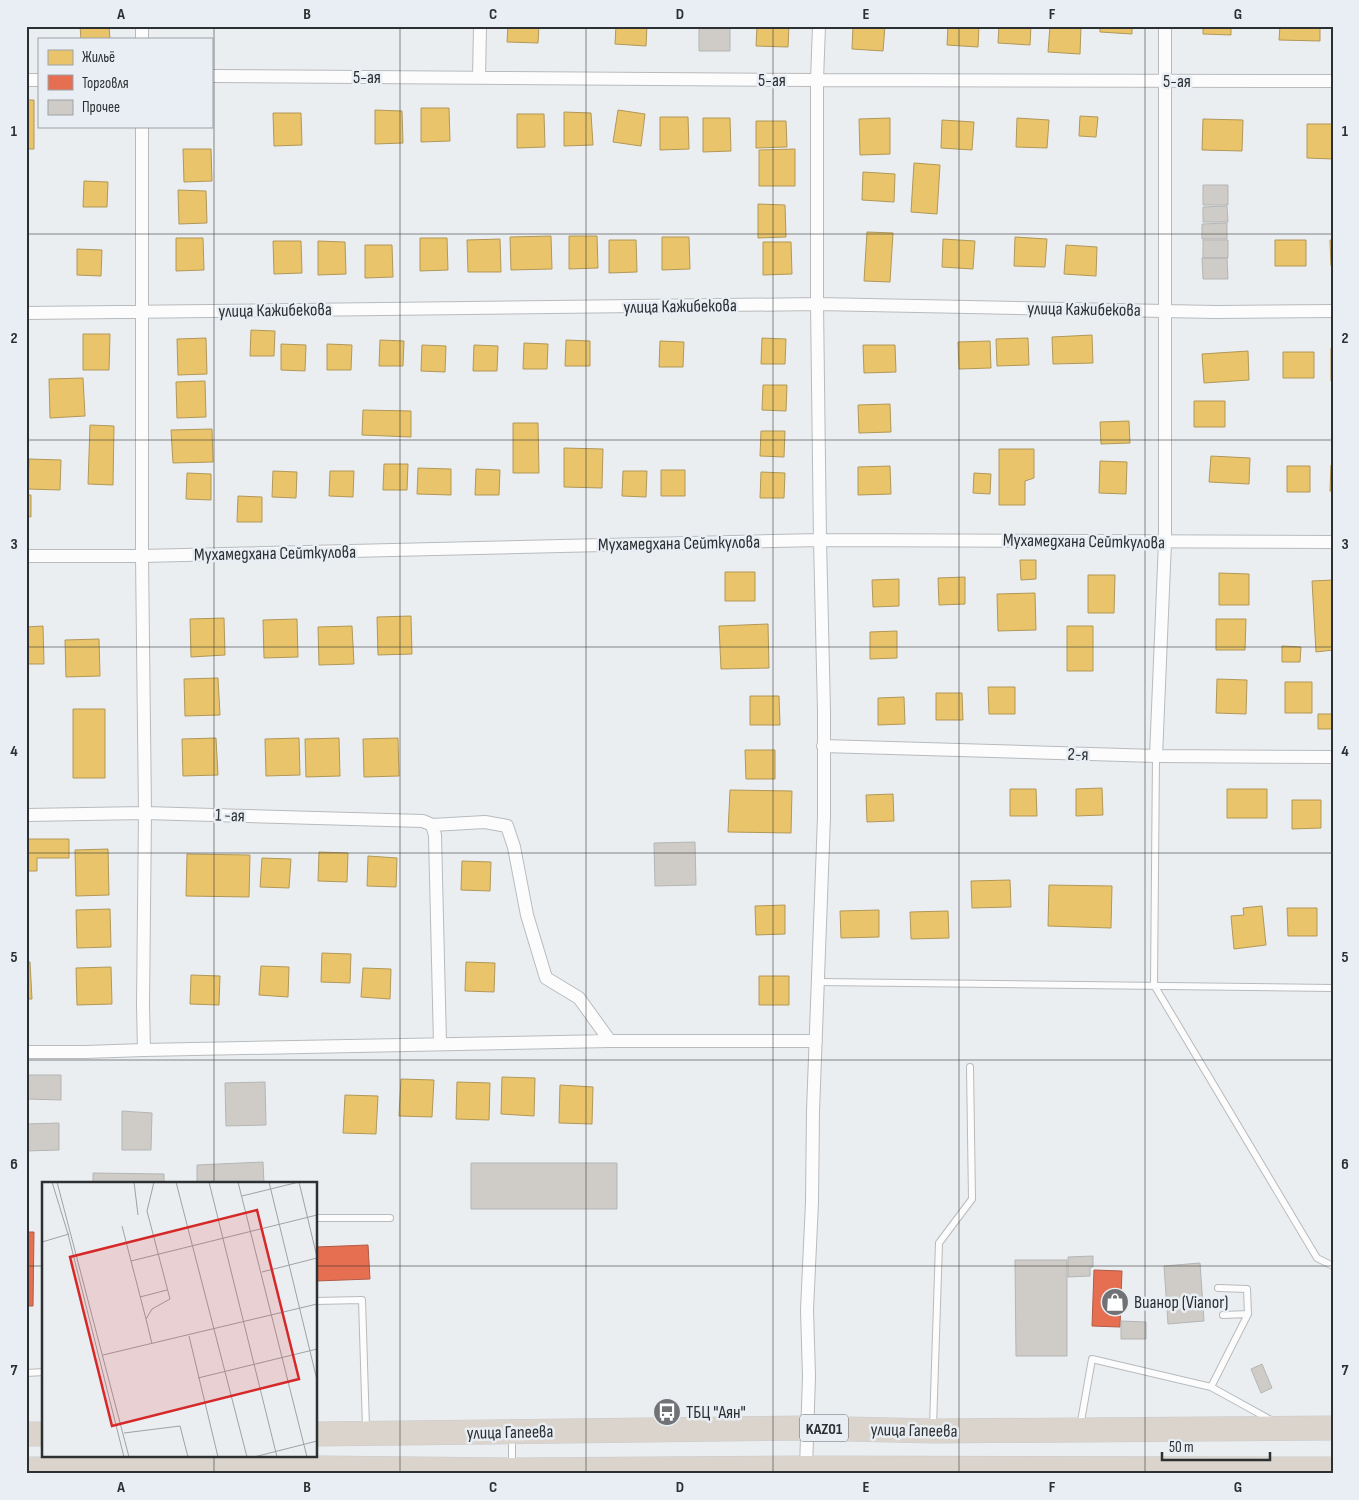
<svg xmlns="http://www.w3.org/2000/svg" width="1359" height="1500" viewBox="0 0 1359 1500" font-family="'Sofia Sans Condensed',sans-serif">
	<rect width="100%" height="100%" fill="#ebeef1"/>
	<path fill="#e9c46a" stroke="#b19859" d="M80 26H109L110 39H81Z
		M508 26H539L538 43 507 42Z
		M616 26H647L646 46 615 44Z
		M757 26H789L788 47 756 46Z
		M853 26H885L883 51 852 49Z
		M948 26H979L978 47 947 45Z
		M999 26H1031L1030 45 998 43Z
		M1050 26H1081L1080 54 1048 52Z
		M1100 26H1132V34L1100 32Z
		M1203 26H1231V35L1203 34Z
		M1280 26H1320V41L1279 40Z
		M26 100H34V149H26Z
		M421 108H449L450 141 421 142Z
		M375 110 402 111 403 143 375 144Z
		M618 110 645 114 641 146 613 142Z
		M564 112 591 113 593 145 564 146Z
		M273 113H301L302 145 274 146Z
		M517 114H544L545 147 517 148Z
		M1080 116 1098 117 1096 137 1079 136Z
		M660 117H688L689 149 660 150Z
		M703 118H730L731 151 703 152Z
		M890 118V154L860 155 859 119Z
		M1017 118 1049 120 1047 148 1016 147Z
		M1203 119 1243 120 1242 151 1202 150Z
		M942 120 974 122 972 150 941 148Z
		M756 121H786L787 147 756 148Z
		M1307 124H1333V159L1307 158Z
		M183 149H211L212 181 184 182Z
		M795 149V186H759V150Z
		M914 163 940 165 937 214 911 212Z
		M863 172 895 174 894 202 862 200Z
		M84 181 108 182 107 207H83Z
		M178 190 206 191 207 223 179 224Z
		M758 204 785 205 786 237 758 238Z
		M867 232 893 233 890 282 864 281Z
		M551 236 552 269 511 270 510 237Z
		M569 236H597L598 268 569 269Z
		M662 237H689L690 269 662 270Z
		M1015 237 1047 239 1045 267 1014 266Z
		M176 238H203L204 270 176 271Z
		M420 238H447L448 270 420 271Z
		M500 239 501 272H468L467 240Z
		M943 239 975 241 973 269 942 267Z
		M609 240H636L637 272 609 273Z
		M1275 240H1306V266H1275Z
		M1330 240H1333V266H1331Z
		M273 241H301L302 273 274 274Z
		M318 241 345 242 346 274 318 275Z
		M763 242H791L792 274 763 275Z
		M365 245H392L393 277 365 278Z
		M1066 245 1097 247 1096 276 1064 274Z
		M77 249 102 250 101 276 77 275Z
		M251 330 275 331 274 356H250Z
		M83 334H110L109 370H83Z
		M1092 335 1093 363 1053 364 1052 337Z
		M206 338 207 374 178 375 177 339Z
		M762 338 786 339 785 364H761Z
		M1028 338 1029 365 997 366 996 339Z
		M380 340 404 341 403 366H379Z
		M566 340 590 341V366H565Z
		M660 341 684 342 683 367H659Z
		M990 341 991 368 959 369 958 342Z
		M524 343 548 344 547 369H523Z
		M281 344 306 345 305 371 281 370Z
		M327 344 352 345 351 370H327Z
		M422 345 446 346 445 372 421 371Z
		M474 345 498 346 497 371H473Z
		M863 345H895L896 372 864 373Z
		M1331 348H1333V381H1331Z
		M1248 351 1249 380 1204 383 1202 354Z
		M1283 352H1314V378H1283Z
		M83 378 85 416 50 418 49 379Z
		M205 381 206 417 177 418 176 382Z
		M763 385H787L786 411 762 410Z
		M1194 401H1225V427H1194Z
		M890 404 891 432 859 433 858 405Z
		M363 410 411 411V437L362 435Z
		M1129 421 1130 443 1101 444 1100 422Z
		M513 423H538L539 473H513Z
		M90 425 114 426 113 485 88 484Z
		M212 429 213 462 173 463 171 430Z
		M761 431H785L784 457 760 456Z
		M564 448 603 449 602 488 564 487Z
		M999 449H1034V478L1025 481V505H999Z
		M1211 456 1250 458 1249 484 1209 482Z
		M29 459 61 460 60 490 28 489Z
		M1100 461 1127 462 1126 494 1099 493Z
		M384 464H408L407 490H383Z
		M1331 465H1333V491H1330Z
		M890 466 891 494 858 495V467Z
		M1287 466H1310V492H1287Z
		M418 468 451 469V495L417 494Z
		M476 469 500 470 499 495H475Z
		M661 470H685V496H661Z
		M273 471 297 472 296 498 272 497Z
		M330 471H354L353 497 329 496Z
		M623 471H647L646 497 622 496Z
		M761 472 785 473 784 498H760Z
		M187 473 211 474V500L186 499Z
		M974 473 991 474 990 494 973 493Z
		M26 495H31V517L26 516Z
		M238 496 262 497V522H237Z
		M1020 560H1036V579L1021 580Z
		M725 572H755V601H725Z
		M1219 573 1249 574V605H1219Z
		M1088 575H1115L1114 613H1088Z
		M965 577V604L939 605 938 578Z
		M899 579V606L873 607 872 580Z
		M1333 580V650L1316 652 1312 581Z
		M1035 593 1036 630 998 631 997 594Z
		M411 616 412 654 378 655 377 617Z
		M224 618 225 655 191 657 190 619Z
		M297 619 298 657 264 658 263 620Z
		M1216 619H1246L1245 650H1216Z
		M768 624 769 668 721 669 719 626Z
		M43 626 44 664H26V627Z
		M352 626 354 664 319 665 318 627Z
		M1067 626H1093V671H1067Z
		M897 631V658L870 659V632Z
		M99 639 100 676 66 677 65 640Z
		M1282 646 1301 647 1300 662H1282Z
		M218 678 220 715 185 716 184 679Z
		M1217 679 1247 680 1246 714 1216 713Z
		M1285 682H1312V713H1285Z
		M988 687H1015V714H989Z
		M936 693H962L963 720H936Z
		M750 696H779L780 725H750Z
		M904 697 905 724 878 725V698Z
		M73 709H105V778H73Z
		M1318 714H1333V729H1318Z
		M216 738 218 775 183 776 182 739Z
		M299 738 300 775 266 776 265 739Z
		M339 738 340 776 306 777 305 739Z
		M398 738 399 776 364 777 363 739Z
		M745 750H775V779H746Z
		M1102 788 1103 815 1076 816V789Z
		M1010 789H1036L1037 816H1010Z
		M1227 789H1267V818H1227Z
		M730 790 792 791 791 833 728 832Z
		M893 794 894 821 867 822 866 795Z
		M1292 800H1321V828L1292 829Z
		M26 839H69V858H37V871H26Z
		M108 849 109 895 76 896 75 850Z
		M319 852 348 853 347 882 318 881Z
		M187 854 250 855 249 897 186 896Z
		M368 856 397 858 396 887 367 886Z
		M262 858 291 859 289 888 260 887Z
		M462 861 491 862 490 891 461 890Z
		M1010 880 1011 907 972 908 971 881Z
		M1049 885 1112 886 1111 928 1048 926Z
		M785 905V934L756 935 755 906Z
		M1262 906 1266 945 1234 949 1231 916 1244 915 1243 908Z
		M1287 908H1317V936H1288Z
		M110 909 111 947 77 948 76 910Z
		M879 910V937L841 938 840 911Z
		M948 911 949 938 911 939 910 912Z
		M322 953 351 954 350 983 321 982Z
		M26 962H30L32 999H26Z
		M466 962 495 963 494 992 465 991Z
		M261 966 289 967 288 997 259 995Z
		M111 967 112 1004 77 1005 76 968Z
		M363 968 391 969 390 999 361 997Z
		M191 975 220 976 219 1005 190 1004Z
		M759 976H789V1005H759Z
		M502 1077 535 1078 534 1116 501 1114Z
		M401 1079 434 1080 432 1117 399 1116Z
		M457 1082 490 1083 489 1120 456 1119Z
		M560 1085 593 1087 592 1124 559 1123Z
		M345 1095 378 1096 376 1134 343 1133Z"/>
	<path fill="#e76f51" stroke="#af5c48" d="M26 1232H34L33 1306H26Z
		M368 1245 370 1279 316 1281V1247Z
		M1094 1270 1122 1271 1120 1327 1092 1326Z"/>
	<path fill="#cfccc8" stroke="#b4b5b5" d="M699 26H730V51H699Z
		M1203 185H1228V205H1203Z
		M1227 206 1228 222H1203V207Z
		M1227 223V239H1202V224Z
		M1203 240H1228V258H1203Z
		M1202 258H1227L1228 279H1203Z
		M695 842 696 885 655 886 654 843Z
		M26 1075H61V1100L26 1099Z
		M265 1082 266 1125 226 1126 225 1083Z
		M122 1111 152 1113 151 1150H122Z
		M59 1123V1150L26 1151V1124Z
		M263 1162 264 1184H197V1165Z
		M471 1163H617V1209H471Z
		M93 1173 164 1174V1184H93Z
		M1093 1256V1267H1090V1276L1068 1277V1257Z
		M1015 1260H1067V1356H1016Z
		M1200 1263 1204 1321 1168 1324 1164 1266Z
		M1121 1321 1146 1322V1339H1121Z
		M1262 1364 1272 1388 1261 1393 1251 1369Z"/>
	<g fill="none" stroke-linecap="round" stroke-linejoin="round">
		<g stroke="#b8bbbd" stroke-width="8">
			<path id="lane" d="M1156 756 1154 985 1317 1258 1333 1266
				M818 982 1333 988
				M316 1218H390
				M316 1301 362 1300 366 1428
				M1223 1315 1248 1314
				M26 1373 44 1372
				M1211 1387 1248 1314 1247 1289 1218 1288
				M933 1427 939 1243 972 1199 970 1067
				M1080 1427 1092 1359 1211 1387 1271 1420
				M512 1435V1465"/>
		</g>
		<g stroke="#b8bbbd" stroke-width="14">
			<path id="street" d="M142 26V39
				M211 76 817 80 1333 81
				M479 78 480 26
				M26 80H39
				M142 126V556L145 813 143 1005 144 1050
				M26 313 817 304 1215 312 1333 311
				M26 556H142L820 540 1333 542
				M823 746 1156 756 1333 757
				M1156 756 1165 542V26
				M26 815 145 813 423 821 432 825 485 822 507 826 514 847 527 915 546 978 579 998 610 1041H816
				M432 825 435 835 440 1044
				M26 1052H85L144 1050 610 1041
				M806 1468 809 1376 807 1310 812 1202 813 1111 824 817V712L820 540 817 304V80L819 26"/>
		</g>
		<g stroke="#cacbcd" stroke-width="25">
			<path id="highway" d="M26 1434H44
				M316 1434 807 1428 933 1431 1333 1428
				M26 1469H61L123 1466 512 1470 806 1468 1333 1469"/>
		</g>
		<use href="#lane" stroke="#fcfcfd" stroke-width="6"/>
		<use href="#street" stroke="#fcfcfd" stroke-width="12"/>
		<use href="#highway" stroke="#dad4cc" stroke-width="24"/>
	</g>
	<path fill="none" stroke="#2d3032" stroke-width="1" stroke-opacity="0.55" d="M214 26V1184M400 26V1474M586 26V1474M773 26V1474M959 26V1474M1145 26V1474M26 234H1333M26 440H1333M26 647H1333M26 853H1333M26 1060H1333M26 1266H44M316 1266H1333M214 1456V1474"/>
	<defs>
		<g id="shop-disc" transform="scale(1.4375)"><circle r="9.5" fill="#707275" stroke="#e8eef4"/><path d="M-5-2.5h2.3a2.7 3.5 0 0 1 5.4 0H5L5.5 6h-11ZM-1.5-2.5h3a1.5 2.3 0 0 0-3 0Z" fill="#fff"/></g>
		<g id="bus-disc" transform="scale(1.4375)"><circle r="9.5" fill="#707275" stroke="#e8eef4"/><path d="M-5-6H5V4H4V6H2V4H-2V6H-4V4H-5ZM-3.5-4V0h7V-4ZM-3.5 1.2v1.5H-2V1.2ZM2 1.2v1.5H3.5V1.2Z" fill="#fff"/></g>
	</defs>
	<g fill-rule="evenodd">
		<use href="#shop-disc" x="1115" y="1302"/>
		<use href="#bus-disc" x="667" y="1412"/>
	</g>
	<g text-anchor="middle" stroke-width="5" stroke-linejoin="round" paint-order="stroke">
		<rect fill="#e8eef4" stroke="#65696c" stroke-width="1" x="800" y="1414.5" width="48" height="27" rx="4"/>
		<g font-size="16" font-weight="bold" fill="#2d3032">
			<text x="824" y="1434">KАZ01</text>
		</g>
		<g font-size="18" fill="#2d3032" stroke="#e8eef4">
			<text x="367" y="83">5-ая</text>
			<text x="772" y="86">5-ая</text>
			<text x="1177" y="87">5-ая</text>
			<text transform="translate(680 306) rotate(-1)" y="6">улица Кажибекова</text>
			<text transform="translate(1084 309) rotate(1)" y="6">улица Кажибекова</text>
			<text transform="translate(275 310) rotate(-1)" y="6">улица Кажибекова</text>
			<text transform="translate(1084 541) rotate(1)" y="6">Мухамедхана Сейткулова</text>
			<text transform="translate(679 543) rotate(-1)" y="6">Мухамедхана Сейткулова</text>
			<text transform="translate(275 553) rotate(-1)" y="6">Мухамедхана Сейткулова</text>
			<text transform="translate(1078 754) rotate(2)" y="6">2-я</text>
			<text transform="translate(230 815) rotate(2)" y="6">1 -ая</text>
			<text transform="translate(914 1430) rotate(1)" y="6">улица Гапеева</text>
			<text transform="translate(510 1432) rotate(-1)" y="6">улица Гапеева</text>
		</g>
		<g font-size="18" fill="#2d3032" stroke="#e8eef4" text-anchor="start">
			<text x="1134" y="1308">Вианор (Vianor)</text>
			<text x="686" y="1418">ТБЦ "Аян"</text>
		</g>
	</g>
	<g transform="translate(42 1182)">
		<rect width="275" height="275" fill="#ebeef1"/>
		<path fill="none" stroke="#9fa2a5" stroke-width="1" d="M10 0 26 52 82 275M15 0 87 275M92 0 96 33M134 0 205 275M167 0 235 275M196 0 265 275M227 0 275 198M257 0 275 75M200 14 257 0M80 44 104 137M0 60 27 52M89 79 275 33M220 90 275 76M98 115 125 108M147 154 176 275M110 162 104 137 110 127 128 117 105 29 112 0M61 173 275 122M156 196 275 167M82 251 138 244 146 275M212 275 275 259"/>
		<path fill="#d62828" fill-opacity="0.15" stroke="#d62828" stroke-width="2.5" d="M215 28 257 197 70 244 28 75Z"/>
		<rect width="275" height="275" fill="none" stroke="#2d3032" stroke-width="2.5"/>
	</g>
	<rect width="1359" height="1500" fill="none" stroke="#e8eef4" stroke-width="55"/>
	<rect x="38" y="38" width="175" height="90" fill="#e8eef4" stroke="#9da2a6"/>
	<rect x="48" y="50" width="25" height="15" fill="#e9c46a" stroke="#9da2a6"/>
	<text x="82" y="62" font-size="15" fill="#2d3032">Жильё</text>
	<rect x="48" y="75" width="25" height="15" fill="#e76f51" stroke="#9da2a6"/>
	<text x="82" y="88" font-size="15" fill="#2d3032">Торговля</text>
	<rect x="48" y="100" width="25" height="15" fill="#cfccc8" stroke="#9da2a6"/>
	<text x="82" y="112" font-size="15" fill="#2d3032">Прочее</text>
	<path d="M1162 1452v8h108v-8" fill="none" stroke="#2d3032" stroke-width="2.5"/>
	<text x="1169" y="1452" font-size="15" fill="#2d3032" stroke="#e8eef4" stroke-width="4" paint-order="stroke">50 m</text>
	<rect x="28" y="28" width="1304" height="1444" fill="none" stroke="#2d3032" stroke-width="2"/>
	<g font-size="16" text-anchor="middle" font-weight="bold" fill="#2d3032">
		<text x="121" y="19">A</text>
		<text x="307" y="19">B</text>
		<text x="493" y="19">C</text>
		<text x="680" y="19">D</text>
		<text x="866" y="19">E</text>
		<text x="1052" y="19">F</text>
		<text x="1238" y="19">G</text>
		<text x="14" y="136">1</text>
		<text x="1345" y="136">1</text>
		<text x="14" y="343">2</text>
		<text x="1345" y="343">2</text>
		<text x="14" y="549">3</text>
		<text x="1345" y="549">3</text>
		<text x="14" y="756">4</text>
		<text x="1345" y="756">4</text>
		<text x="14" y="962">5</text>
		<text x="1345" y="962">5</text>
		<text x="14" y="1169">6</text>
		<text x="1345" y="1169">6</text>
		<text x="14" y="1375">7</text>
		<text x="1345" y="1375">7</text>
		<text x="121" y="1492">A</text>
		<text x="307" y="1492">B</text>
		<text x="493" y="1492">C</text>
		<text x="680" y="1492">D</text>
		<text x="866" y="1492">E</text>
		<text x="1052" y="1492">F</text>
		<text x="1238" y="1492">G</text>
	</g>
</svg>
